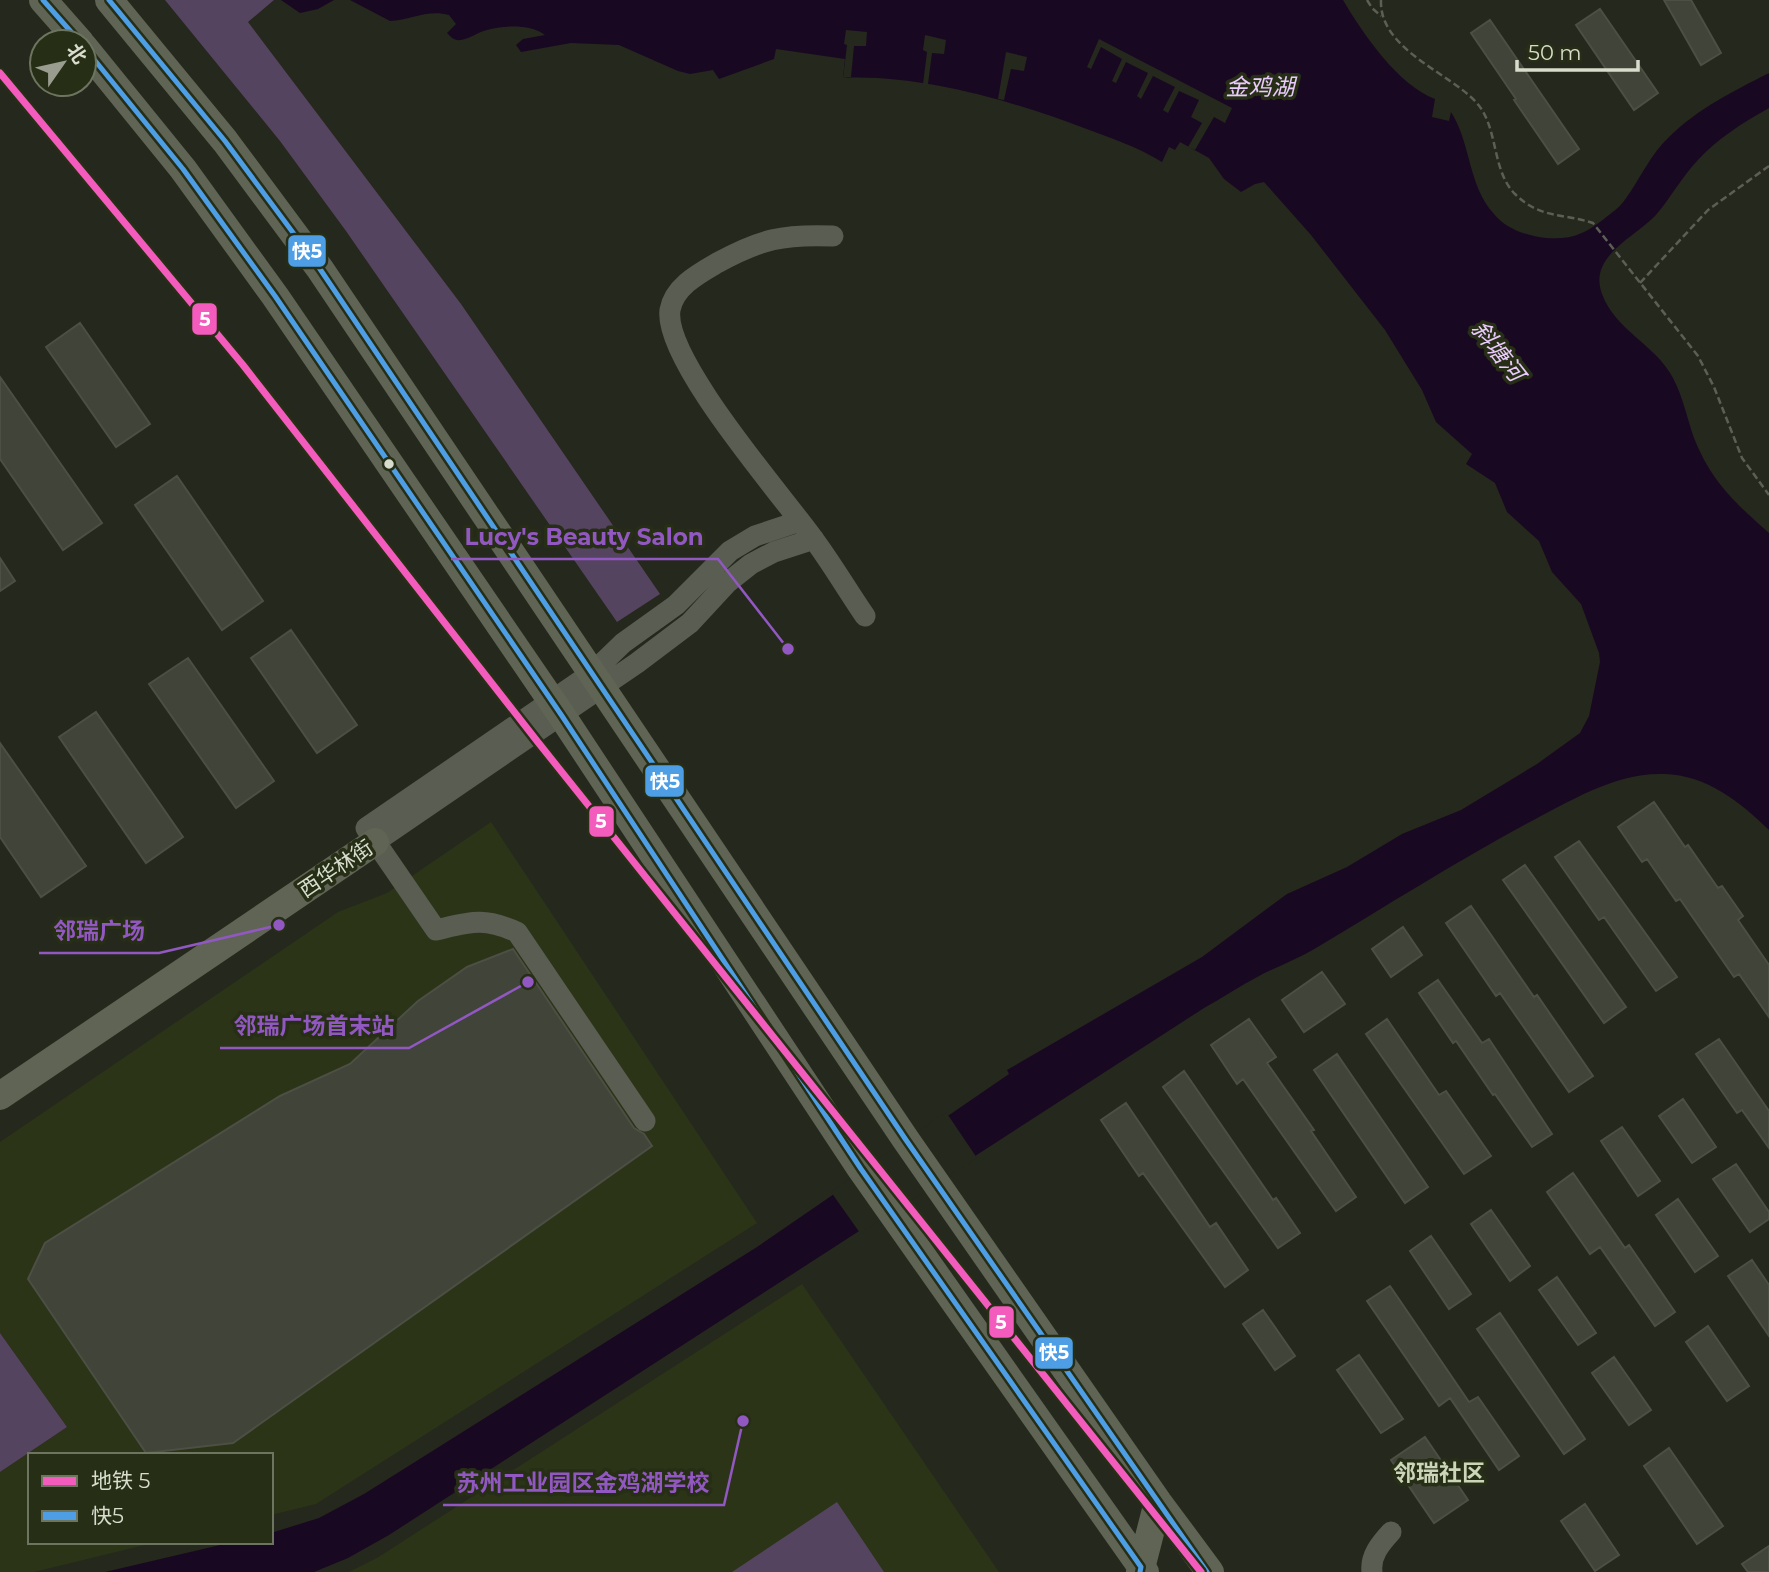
<svg xmlns="http://www.w3.org/2000/svg" width="1769" height="1572" viewBox="0 0 1769 1572" font-family="Montserrat,'Noto Sans SC',sans-serif">
	<rect width="100%" height="100%" fill="#25281c"/>
	<path fill="#2c3418" d="M491 822 757 1223 316 1504 271 1515V1455H30V1542H157L34 1572H0V1472L67 1427 0 1333V1142L338 912 387 893Z
		M802 1284 999 1572H349L377 1558Z"/>
	<path fill="#55445f" d="M165 0H274L248 22 461 304 660 594 617 622 346 231 280 141Z
		M0 1333 67 1427 0 1472Z
		M837 1502 884 1572H732Z"/>
	<path fill="#190822" d="M281 0H334L318 9 300 13Z
		M350 0H1343C1363 34 1398 85 1435 99L1432 117 1449 121 1451 112C1471 143 1468 186 1494 214 1506 229 1527 236 1546 238 1571 240 1585 234 1604 219 1611 213 1619 208 1624 201 1641 178 1649 156 1670 136 1699 108 1734 91 1769 73V108C1742 123 1717 139 1697 161 1681 178 1670 199 1655 216 1634 238 1588 256 1602 294 1615 330 1656 345 1673 378 1683 397 1687 418 1694 438 1711 481 1735 503 1769 533V830C1740 802 1707 775 1664 774 1616 772 1568 802 1526 824 1454 863 1386 906 1316 948 1298 959 1278 966 1259 976 1240 986 1222 998 1204 1008L389 1535 348 1558 314 1572H105L233 1542H271V1533L319 1518 364 1494 757 1247 1009 1074 1007 1070 1202 957 1287 894 1347 867 1402 834 1461 810 1537 764 1580 733 1589 716 1600 662 1599 653 1581 604 1552 572 1539 541 1507 512 1495 483 1466 464 1472 454 1436 422 1422 390 1385 330 1311 235 1264 182 1255 184 1241 192 1224 179 1209 158 1180 142 1175 150 1169 147 1162 162C1138 147 1111 138 1084 128 1013 101 919 74 843 78L845 59 776 49 774 59 719 79 713 70 690 74 678 71 619 45 571 43 521 52 516 45 523 39 545 35C533 24 502 25 487 30 478 32 469 39 461 40 454 41 451 37 447 33L456 24 449 15C428 9 411 20 390 21Z"/>
	<path fill="#25281c" d="M846 30 867 32 866 46H854L851 77 843 78 847 45 844 44Z
		M925 35 946 40 944 54 932 53 928 84H923L927 52 923 50Z
		M1099 39 1232 108 1225 123 1214 117 1195 150 1188 147 1202 123 1191 117 1199 100 1179 91 1168 113 1163 110 1175 87 1153 76 1141 99 1137 96 1148 73 1126 62 1116 83 1112 81 1122 59 1101 47 1091 69 1087 67Z
		M1006 52 1027 57 1024 71 1011 69 1004 100 998 99Z
		M946 1112 977 1158 860 1233 831 1192Z"/>
	<path fill="#414439" stroke="#4c4f43" stroke-width="2" d="M1664 0H1691L1721 53 1701 65Z
		M1600 9 1658 93 1634 110 1576 25Z
		M1490 20 1579 149 1558 164 1514 100 1516 99 1471 33Z
		M80 323 150 424 116 447 46 347Z
		M0 377 102 523 63 550 0 459Z
		M177 476 263 601 222 630 135 505Z
		M0 558 15 581 0 591Z
		M291 630 357 725 317 753 251 658Z
		M188 658 274 781 236 808 149 684Z
		M96 712 183 837 146 863 59 737Z
		M0 743 86 866 41 897 0 837Z
		M1654 802 1685 847 1688 845 1718 888 1722 886 1743 916 1738 920 1769 965V1017L1739 974 1734 977 1680 899 1676 901 1647 859 1642 862 1618 827Z
		M1579 841 1677 977 1656 991 1604 917 1599 920 1555 857Z
		M1525 865 1626 1007 1604 1023 1503 880Z
		M1471 906 1534 997 1537 995 1593 1076 1569 1092 1500 993 1496 996 1446 923Z
		M1403 927 1422 955 1391 977 1372 949Z
		M513 949 634 1128 644 1134 652 1146 233 1443 146 1453 28 1279 45 1243 280 1096 350 1064 418 1001 467 967Z
		M1322 972 1345 1004 1304 1032 1282 1000Z
		M1438 980 1482 1043 1489 1039 1552 1134 1532 1147 1495 1094 1493 1095 1456 1041 1453 1043 1419 993Z
		M1249 1019 1276 1057 1267 1063 1314 1130 1311 1131 1356 1197 1336 1211 1243 1079 1237 1084 1211 1045Z
		M1387 1019 1439 1095 1446 1091 1491 1156 1464 1174 1366 1034Z
		M1719 1039 1769 1111V1148L1742 1110 1737 1113 1696 1054Z
		M1337 1054 1428 1187 1405 1203 1314 1070Z
		M1184 1071 1273 1200 1276 1198 1300 1233 1278 1248 1163 1087Z
		M1683 1099 1716 1147 1692 1163 1659 1116Z
		M1126 1103 1210 1227 1216 1223 1248 1270 1225 1287 1143 1173 1139 1176 1101 1120Z
		M1622 1127 1660 1181 1638 1196 1601 1141Z
		M1736 1164 1769 1212V1219L1750 1232 1713 1179Z
		M1573 1173 1625 1248 1629 1245 1675 1312 1655 1326 1600 1247 1590 1254 1547 1192Z
		M1678 1199 1718 1256 1695 1272 1656 1215Z
		M1491 1210 1530 1266 1510 1281 1471 1224Z
		M1431 1236 1471 1294 1449 1309 1410 1251Z
		M1752 1260 1769 1285V1336L1728 1276Z
		M1557 1277 1596 1333 1578 1345 1539 1290Z
		M1390 1286 1469 1402 1478 1397 1519 1456 1499 1470 1450 1398 1439 1406 1367 1301Z
		M1263 1310 1295 1356 1275 1370 1243 1324Z
		M1500 1313 1585 1439 1564 1454 1477 1329Z
		M1708 1326 1749 1386 1727 1401 1686 1342Z
		M1359 1355 1403 1419 1381 1433 1337 1370Z
		M1614 1357 1651 1410 1629 1425 1592 1373Z
		M1425 1437 1468 1500 1434 1523 1391 1460Z
		M1669 1448 1723 1526 1697 1544 1644 1466Z
		M1585 1504 1619 1555 1595 1571 1561 1521Z
		M1769 1546V1572H1748L1742 1564Z"/>
	<g fill="none" stroke-linecap="round" stroke-linejoin="round">
		<path stroke="#5c5f55" stroke-width="2.5" stroke-dasharray="7 3.5" stroke-linecap="butt" d="M1367 0 1372 8 1381 16
			M1381 0C1379 49 1448 72 1476 102 1499 127 1491 170 1515 194 1540 219 1562 213 1593 223L1698 356 1714 387 1742 458 1769 495
			M1640 283 1708 210 1769 166"/>
		<path stroke="#5a5d52" stroke-width="21" d="M833 236C783 234 761 239 717 263 698 274 674 287 670 310 663 359 781 494 812 537 831 562 847 590 865 616
			M375 842 637 663 690 623 727 583 751 564 774 552 814 539
			M645 1121 517 932C483 917 471 922 436 930L366 828 592 673 623 643 676 605 730 551 755 536 800 521
			M1372 1572C1370 1556 1380 1544 1391 1532"/>
		<path stroke="#5f6454" stroke-width="28" d="M43 0 80 42
			M109 0 225 141 320 269 906 1140 1158 1502 1210 1572
			M84 47 183 169 275 296 562 716 861 1169 1145 1572
			M0 1096 375 842
			M1140 1572 1158 1502"/>
		<g stroke="#272e16" stroke-width="10">
			<path id="bus-1" d="M43 0 80 42
				M109 0 225 141 320 269 906 1140 1207 1572
				M84 47 183 169 275 296 562 716 861 1169 1141 1567 1140 1572"/>
		</g>
		<use href="#bus-1" stroke="#4d9ee5" stroke-width="5"/>
		<g stroke="#272e16" stroke-width="12">
			<path id="metro-1" d="M0 73 243 365 537 741 1201 1572"/>
		</g>
		<use href="#metro-1" stroke="#f35bbd" stroke-width="7"/>
	</g>
	<circle fill="#d7dccd" stroke="#272e16" stroke-width="2.5" cx="389" cy="464" r="6"/>
	<g text-anchor="middle" stroke-width="7" stroke-linejoin="round" paint-order="stroke">
		<g font-size="21" fill="#d7dccd" stroke="#272e16">
			<text transform="translate(336 869) rotate(-34)" y="7">西华林街</text>
		</g>
		<g font-size="23" font-style="italic" fill="#e9cbfd" stroke="#272e16">
			<text x="1260" y="95">金鸡湖</text>
			<text transform="translate(1498 351) rotate(52)" y="8">斜塘河</text>
		</g>
		<g font-size="23" font-weight="bold" fill="#cbd5b8" stroke="#272e16">
			<text x="1439" y="1481">邻瑞社区</text>
		</g>
	</g>
	<path fill="none" stroke="#9258c2" stroke-width="2.5" d="M788 649L718 559H451M279 925L159 953H39M528 982L409 1048H220M743 1421L724 1505H443"/>
	<g fill="#9258c2" stroke="#272e16" stroke-width="2.5">
		<circle cx="788" cy="649" r="7"/>
		<circle cx="279" cy="925" r="7"/>
		<circle cx="528" cy="982" r="7"/>
		<circle cx="743" cy="1421" r="7"/>
	</g>
	<g font-size="23" text-anchor="middle" font-weight="bold" fill="#9258c2" stroke="#272e16" stroke-width="7" stroke-linejoin="round" paint-order="stroke">
		<text x="584" y="545">Lucy's Beauty Salon</text>
		<text x="99" y="939">邻瑞广场</text>
		<text x="314" y="1034">邻瑞广场首末站</text>
		<text x="583" y="1491">苏州工业园区金鸡湖学校</text>
	</g>
	<g stroke="#272e16" stroke-width="2.5">
		<rect x="287" y="234" width="40" height="34" rx="7" fill="#4d9ee5"/>
		<rect x="191" y="302" width="27" height="34" rx="7" fill="#f35bbd"/>
		<rect x="644" y="764" width="41" height="34" rx="7" fill="#4d9ee5"/>
		<rect x="588" y="805" width="27" height="33" rx="7" fill="#f35bbd"/>
		<rect x="988" y="1305" width="27" height="34" rx="7" fill="#f35bbd"/>
		<rect x="1034" y="1336" width="40" height="34" rx="7" fill="#4d9ee5"/>
	</g>
	<g font-size="19" text-anchor="middle" font-weight="bold" fill="#fff">
		<text x="307" y="258">快5</text>
		<text x="205" y="326">5</text>
		<text x="665" y="788">快5</text>
		<text x="601" y="828">5</text>
		<text x="1001" y="1329">5</text>
		<text x="1054" y="1359">快5</text>
	</g>
	<rect x="28" y="1453" width="245" height="91" fill="#272e16" stroke="#6d745f" stroke-width="2"/>
	<rect x="42" y="1476" width="35" height="10" fill="#f35bbd" stroke="#6d745f" stroke-width="2"/>
	<text x="91" y="1488" font-size="21" fill="#d7dccd">地铁 5</text>
	<rect x="42" y="1511" width="35" height="10" fill="#4d9ee5" stroke="#6d745f" stroke-width="2"/>
	<text x="91" y="1523" font-size="21" fill="#d7dccd">快5</text>
	<g transform="translate(63 63) rotate(56)"><circle r="33" fill="#272e16" stroke="#6d745f" stroke-width="2"/>
	<path d="M0-5L12 26L0 18L-12 26Z" fill="#999d8f"/>
	<text y="-10" font-size="19" font-weight="bold" text-anchor="middle" fill="#d7dccd">北</text>
	</g>
	<path d="M1517 60v10h121v-10" fill="none" stroke="#d7dccd" stroke-width="3.5"/>
	<text x="1528" y="60" font-size="21" fill="#d7dccd" stroke="#272e16" stroke-width="5" paint-order="stroke">50 m</text>
</svg>
